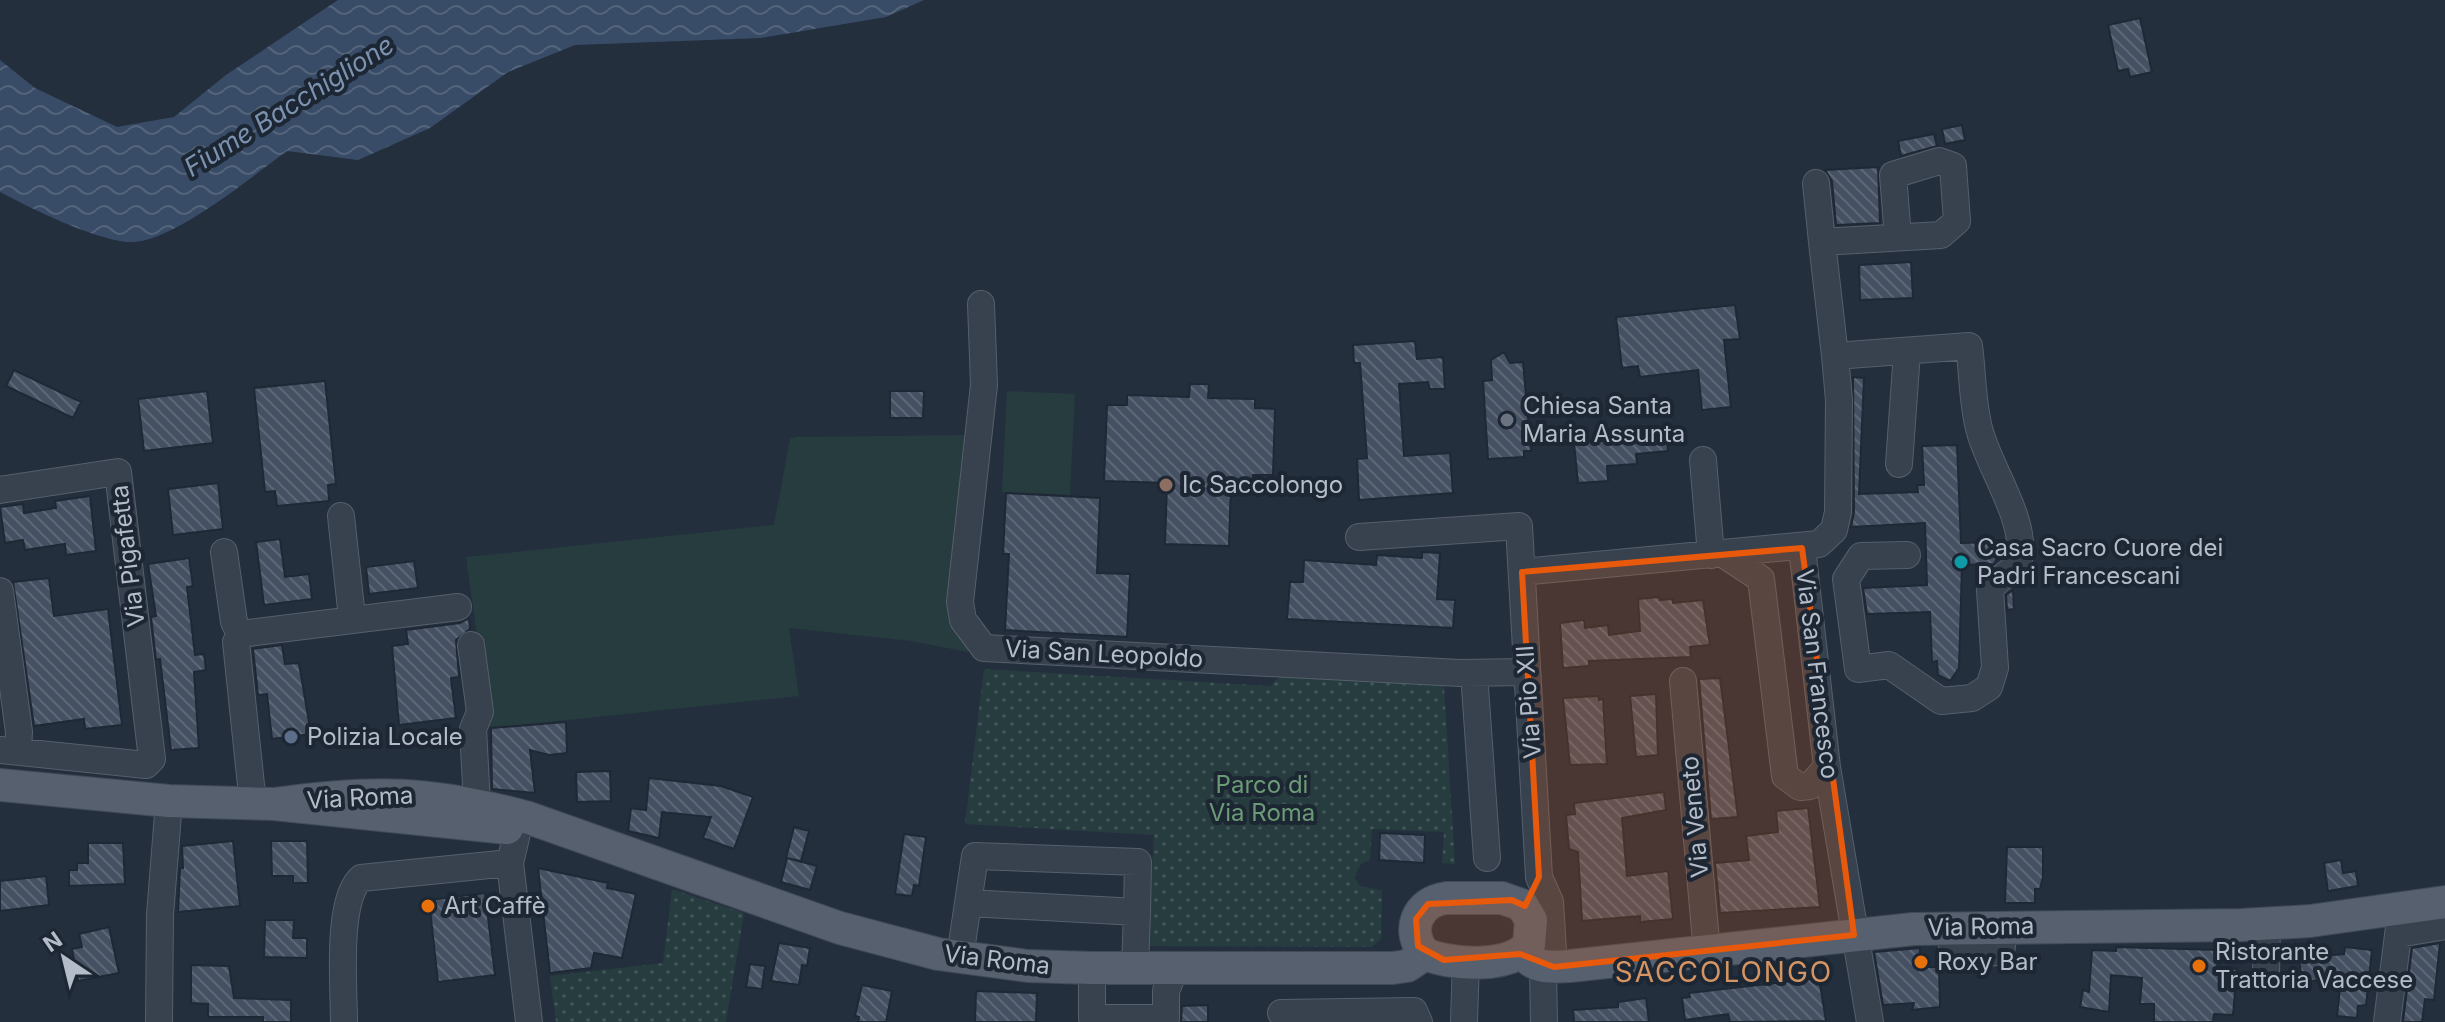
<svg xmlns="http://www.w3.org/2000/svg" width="2445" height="1022" viewBox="0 0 2445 1022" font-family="Inter,sans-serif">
	<defs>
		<pattern id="green-dots" width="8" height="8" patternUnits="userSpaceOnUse" patternTransform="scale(2)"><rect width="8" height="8" fill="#263c3f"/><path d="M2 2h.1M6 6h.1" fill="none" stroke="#435659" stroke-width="1.8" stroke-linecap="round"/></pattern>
		<pattern id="water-waves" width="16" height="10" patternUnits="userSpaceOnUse" patternTransform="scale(2)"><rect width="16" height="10" fill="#394c67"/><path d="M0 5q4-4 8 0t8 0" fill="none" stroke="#53647b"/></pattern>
		<pattern id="building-back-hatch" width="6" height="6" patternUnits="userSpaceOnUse" patternTransform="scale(2)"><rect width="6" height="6" fill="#455162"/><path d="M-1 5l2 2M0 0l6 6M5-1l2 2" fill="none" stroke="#5d6877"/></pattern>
	</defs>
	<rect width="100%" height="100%" fill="#242f3e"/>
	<path fill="url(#green-dots)" d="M984 669 1270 686 1283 674 1439 682 1444 686 1455 864 1442 863 1444 832 1372 829 1370 860 1361 864 1354 877 1360 886 1382 890 1381 939 1372 947 1147 946 1154 835 965 824Z
		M672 889 744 913 726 1022H556L550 976 663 963Z"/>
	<path fill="#263c3f" d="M1007 391 1075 394 1070 495 1002 492Z
		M969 435 968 652 911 641 789 628 799 696 490 728 466 557 774 525 790 439 796 437Z"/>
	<path fill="url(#water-waves)" d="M338 0H924L886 17 760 38 575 45 508 72 430 128 358 160 287 151C252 176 169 246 127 242 91 238 32 209 0 192V60L35 88 117 127 174 117 226 75Z"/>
	<path fill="url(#building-back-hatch)" stroke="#1f2835" stroke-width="2" d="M2140 18 2152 72 2130 77 2128 69 2118 71 2108 25Z
		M1962 125 1965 140 1945 144 1942 129Z
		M1934 134 1937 146 1901 156 1898 141Z
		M1878 167 1880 223 1836 225 1832 181 1825 170Z
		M1911 262 1913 298 1860 300 1859 265Z
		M1735 305 1740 339 1724 340 1731 407 1702 410 1698 370 1640 377 1638 366 1622 368 1616 317Z
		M1415 341 1417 359 1443 357 1445 389H1430L1428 382 1399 384 1404 456 1450 453 1453 493 1359 500 1357 459 1367 458 1360 363H1354L1353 345Z
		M1504 352 1510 363 1523 362 1531 451H1524V457L1488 459 1483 381 1492 380 1491 360Z
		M14 370 81 402 73 418 6 386Z
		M1853 377 1864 378 1859 494 1918 492 1917 485H1924L1922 446 1957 445 1961 543 1994 542 2001 551 1994 564 1962 565 1959 668 1950 681 1938 675 1937 661 1932 662 1930 612 1867 614 1863 588 1927 585 1925 523 1851 527 1854 512Z
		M325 381 336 484 328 485 329 501 277 506 275 491 265 492 254 388Z
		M1190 384H1209L1208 398 1255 399V408L1275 409 1273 475H1253L1252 485 1231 484 1229 546 1165 544 1167 483 1104 481 1107 405H1127V395L1189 397Z
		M207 391 213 443 144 451 138 399Z
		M890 391H924L923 418H890Z
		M1667 436 1668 451 1636 454 1637 464 1607 466 1608 481 1578 483 1574 443Z
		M218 483 223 529 173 535 168 489Z
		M1006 493 1100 498 1097 573 1130 574 1127 637 1005 630 1009 554H1003Z
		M90 496 96 551 66 555 65 544 25 550 23 540 5 543 0 507 23 504 24 513 56 508 55 501Z
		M280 539 285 577 309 574 312 599 264 605 256 542Z
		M1422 552 1440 553 1437 599 1455 600 1453 628 1287 619 1290 582H1303L1304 560 1376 565 1377 555 1422 558Z
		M189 558 193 586 187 587 195 655 204 654 206 670 194 672 199 748 171 750 160 659 156 660 151 617 156 616 148 564Z
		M414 561 418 588 369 594 366 567Z
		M49 578 54 616 108 609 122 725 85 729 84 719 34 726 13 582Z
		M2013 590 2014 609 2007 610 2006 595Z
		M1659 597 1660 600 1673 599V603L1703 600 1710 645 1690 647 1691 657 1589 661V666L1563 668 1560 623 1584 620 1585 628 1608 625 1609 635 1640 631 1638 599Z
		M469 618 470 629 456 640 459 677 451 678 456 718 399 725 392 646 408 644 406 630 460 623Z
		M282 645 285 664 299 663 311 734 272 739 267 694 258 695 253 649Z
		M1720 678 1738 817 1711 819 1699 679Z
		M1656 694 1658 755 1636 757 1630 696Z
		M1598 696 1599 700 1603 699 1607 764 1570 765 1563 698Z
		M566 722 567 753 549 755 530 750 535 793 492 789 491 728Z
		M610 771 611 801 577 802 576 772Z
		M649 778 721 786 753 797 734 849 703 838 711 817 662 812 659 838 628 831 631 808 646 810Z
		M1664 792 1666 810 1622 818 1627 876 1668 871 1673 919 1640 922V916L1582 921 1578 852 1569 849 1566 815 1575 814 1574 803Z
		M1808 808 1820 907 1720 913 1715 863 1749 860 1746 836 1778 832 1776 811Z
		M794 827 809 831 801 861 786 858Z
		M1380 833 1425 835 1424 863 1379 860Z
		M904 834 926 837 919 886 914 885 912 896 895 894Z
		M233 841 240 906 178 912 180 868H183L182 846Z
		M271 841H307L308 883H293V876H272Z
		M88 843H123L125 884 69 886V870H77V863H88Z
		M2007 847H2043V877L2040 889H2035V903H2005Z
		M787 858 817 866 810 890 781 882Z
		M2341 860 2343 873 2356 871 2358 886 2328 891 2324 863Z
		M538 868 608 883 607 888 636 894 622 958 594 953 591 968 550 973Z
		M46 876 49 905 0 911V881Z
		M485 893 495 975 438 982 429 900Z
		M265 920H294L293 938H307V958L264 957Z
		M109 927 119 973 78 981 72 949 82 947 79 934Z
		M779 943 810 948 807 966 802 965 799 985 771 981Z
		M2440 943 2434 1000 2425 999 2422 1022H2403L2412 948Z
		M2116 947 2219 950 2217 967 2237 969 2233 1015 2214 1014 2213 1022H2154V1004H2140L2142 978 2111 975 2109 1012 2080 1007 2083 990 2089 992 2092 950 2116 951Z
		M2345 947 2372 950 2366 1005 2358 1006 2357 1018 2337 1016 2341 978 2302 982 2299 958 2344 954Z
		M1920 948 1919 967H1939L1940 1007 1912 1010 1914 1003 1883 1005 1874 952Z
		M750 964 765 966 762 989 746 987Z
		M191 965 229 966 234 998 291 1000V1022H263V1017H208V1004L191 1003Z
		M1819 978 1826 1021 1730 1022 1728 1014 1685 1020 1682 998 1690 997 1689 993Z
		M862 985 892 991 886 1022H858L859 1017 855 1016Z
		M976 991 1037 993 1036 1022H975Z
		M1646 998 1649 1022H1574L1573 1010 1618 1007V1002Z
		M1208 1005V1022H1181L1182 1006Z"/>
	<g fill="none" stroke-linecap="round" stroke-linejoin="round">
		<g stroke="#565f6c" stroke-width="28">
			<path id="minor" d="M1816 183 1822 242
				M981 304 984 385 960 602 963 620 984 648 1460 673 1527 672
				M1835 356 1822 242 1941 235 1957 221 1953 166 1939 161 1893 175 1898 237
				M1703 460 1711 555
				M1899 464 1907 352
				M0 490 118 472 152 759 146 765 0 750
				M341 516 352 618
				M1359 537 1519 526 1539 877 1550 902 1554 967
				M1802 548 1827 767 1870 1022
				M224 552 234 622 240 634 236 642 253 804
				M1723 554 1761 579 1785 776 1800 787 1810 786 1827 767
				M1522 572 1819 544 1834 530 1838 512 1839 400 1835 356 1969 346C1973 374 1972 405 1980 432 1990 468 2024 517 2020 554 2018 572 1998 576 1990 590L1995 668 1989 687 1972 698 1941 701 1889 665 1858 669 1846 579 1861 556 1907 555
				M0 591 19 732 18 750
				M240 634 458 607
				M471 645 480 712 473 729 477 804
				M1474 673 1487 858
				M1683 681 1707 953
				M518 829 510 863 529 1022
				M968 903 975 856 1138 862 1137 912
				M1950 927 1953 954 2001 952 2005 926
				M2398 934 2445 926
				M960 957 968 903 1137 912 1135 969
				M1543 967 1544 1022
				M1092 968V1018H1166V991L1175 969
				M2266 974 2267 924
				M1281 1013 1414 1011 1419 1022
				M159 1022 160 915 169 801
				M344 1022C344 988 336 900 361 878L510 863
				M1464 1022 1466 961
				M2387 1022 2399 927 2398 910"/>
		</g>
		<g stroke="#414a57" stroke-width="34">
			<path id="major" d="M0 785 169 801 274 804 507 828
				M274 804C374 790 431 791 529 818L840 928 938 954 1028 966 1092 968H1393L1407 966 1425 954
				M1446 898H1502L1522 905 1531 920 1529 945C1509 969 1452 965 1425 954 1405 931 1417 902 1446 898Z
				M1523 952C1535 970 1552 967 1570 966L1913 929 2242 925 2310 921 2445 902"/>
		</g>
		<use href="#minor" stroke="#38414e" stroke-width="26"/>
		<use href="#major" stroke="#56606e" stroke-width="32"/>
	</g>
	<path fill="#e8590c" fill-opacity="0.2" stroke="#e8590c" stroke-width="6" stroke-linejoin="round" d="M1802 548 1854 935 1554 967 1520 954 1444 960 1418 946 1416 919 1428 904 1512 900 1525 906 1539 877 1522 572Z"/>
	<circle fill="#6b7280" stroke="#1d2633" stroke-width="3" cx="1507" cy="420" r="8"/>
	<circle fill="#8d6e63" stroke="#1d2633" stroke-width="3" cx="1166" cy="485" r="8"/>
	<circle fill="#0f9aa8" stroke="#1d2633" stroke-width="3" cx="1961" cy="562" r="8"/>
	<circle fill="#5c6f8a" stroke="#1d2633" stroke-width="3" cx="291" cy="737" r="8"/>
	<g fill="#e8710a" stroke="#1d2633" stroke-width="3">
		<circle cx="428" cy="906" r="8"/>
		<circle cx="1921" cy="962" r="8"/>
		<circle cx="2199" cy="966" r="8"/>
	</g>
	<g text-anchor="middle" stroke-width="8" stroke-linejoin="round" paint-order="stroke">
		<g font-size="24" fill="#b4bcc9" stroke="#1d2633" text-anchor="start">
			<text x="1523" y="414">Chiesa Santa<tspan x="1523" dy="28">Maria Assunta</tspan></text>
			<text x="1182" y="493">Ic Saccolongo</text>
			<text x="1977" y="556">Casa Sacro Cuore dei<tspan x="1977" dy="28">Padri Francescani</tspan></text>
			<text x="307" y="745">Polizia Locale</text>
			<text x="444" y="914">Art Caffè</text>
			<text x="2215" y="960">Ristorante<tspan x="2215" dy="28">Trattoria Vaccese</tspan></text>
			<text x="1937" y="970">Roxy Bar</text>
		</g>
		<g font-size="24" fill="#b4bcc9" stroke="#1d2633">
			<text transform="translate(128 556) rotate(-97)" y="8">Via Pigafetta</text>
			<text transform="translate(1104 654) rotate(3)" y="8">Via San Leopoldo</text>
			<text transform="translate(1817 674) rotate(83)" y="8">Via San Francesco</text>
			<text transform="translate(1529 702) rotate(-94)" y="8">Via Pio XII</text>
			<text transform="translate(360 798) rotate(-3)" y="8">Via Roma</text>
			<text transform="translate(1695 817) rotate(-95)" y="8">Via Veneto</text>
			<text transform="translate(1981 927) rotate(-1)" y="8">Via Roma</text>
			<text transform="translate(997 960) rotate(7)" y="8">Via Roma</text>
		</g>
		<g font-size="24" fill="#6b9a76" stroke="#1d2633">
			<text x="1262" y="793">Parco di<tspan x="1262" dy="28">Via Roma</tspan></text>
		</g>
		<g font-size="26" font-style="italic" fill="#7c92b1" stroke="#1d2633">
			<text transform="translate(289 106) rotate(-32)" y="9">Fiume Bacchiglione</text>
		</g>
		<g font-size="28" letter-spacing="2" fill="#d59563" stroke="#1d2633">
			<text x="1724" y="982">SACCOLONGO</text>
		</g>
	</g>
	<g transform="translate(64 958) rotate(325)" stroke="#1d2633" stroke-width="6" paint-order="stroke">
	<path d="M0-6L14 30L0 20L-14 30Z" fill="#b4bcc9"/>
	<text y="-12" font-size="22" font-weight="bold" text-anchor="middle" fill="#b4bcc9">N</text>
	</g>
</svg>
